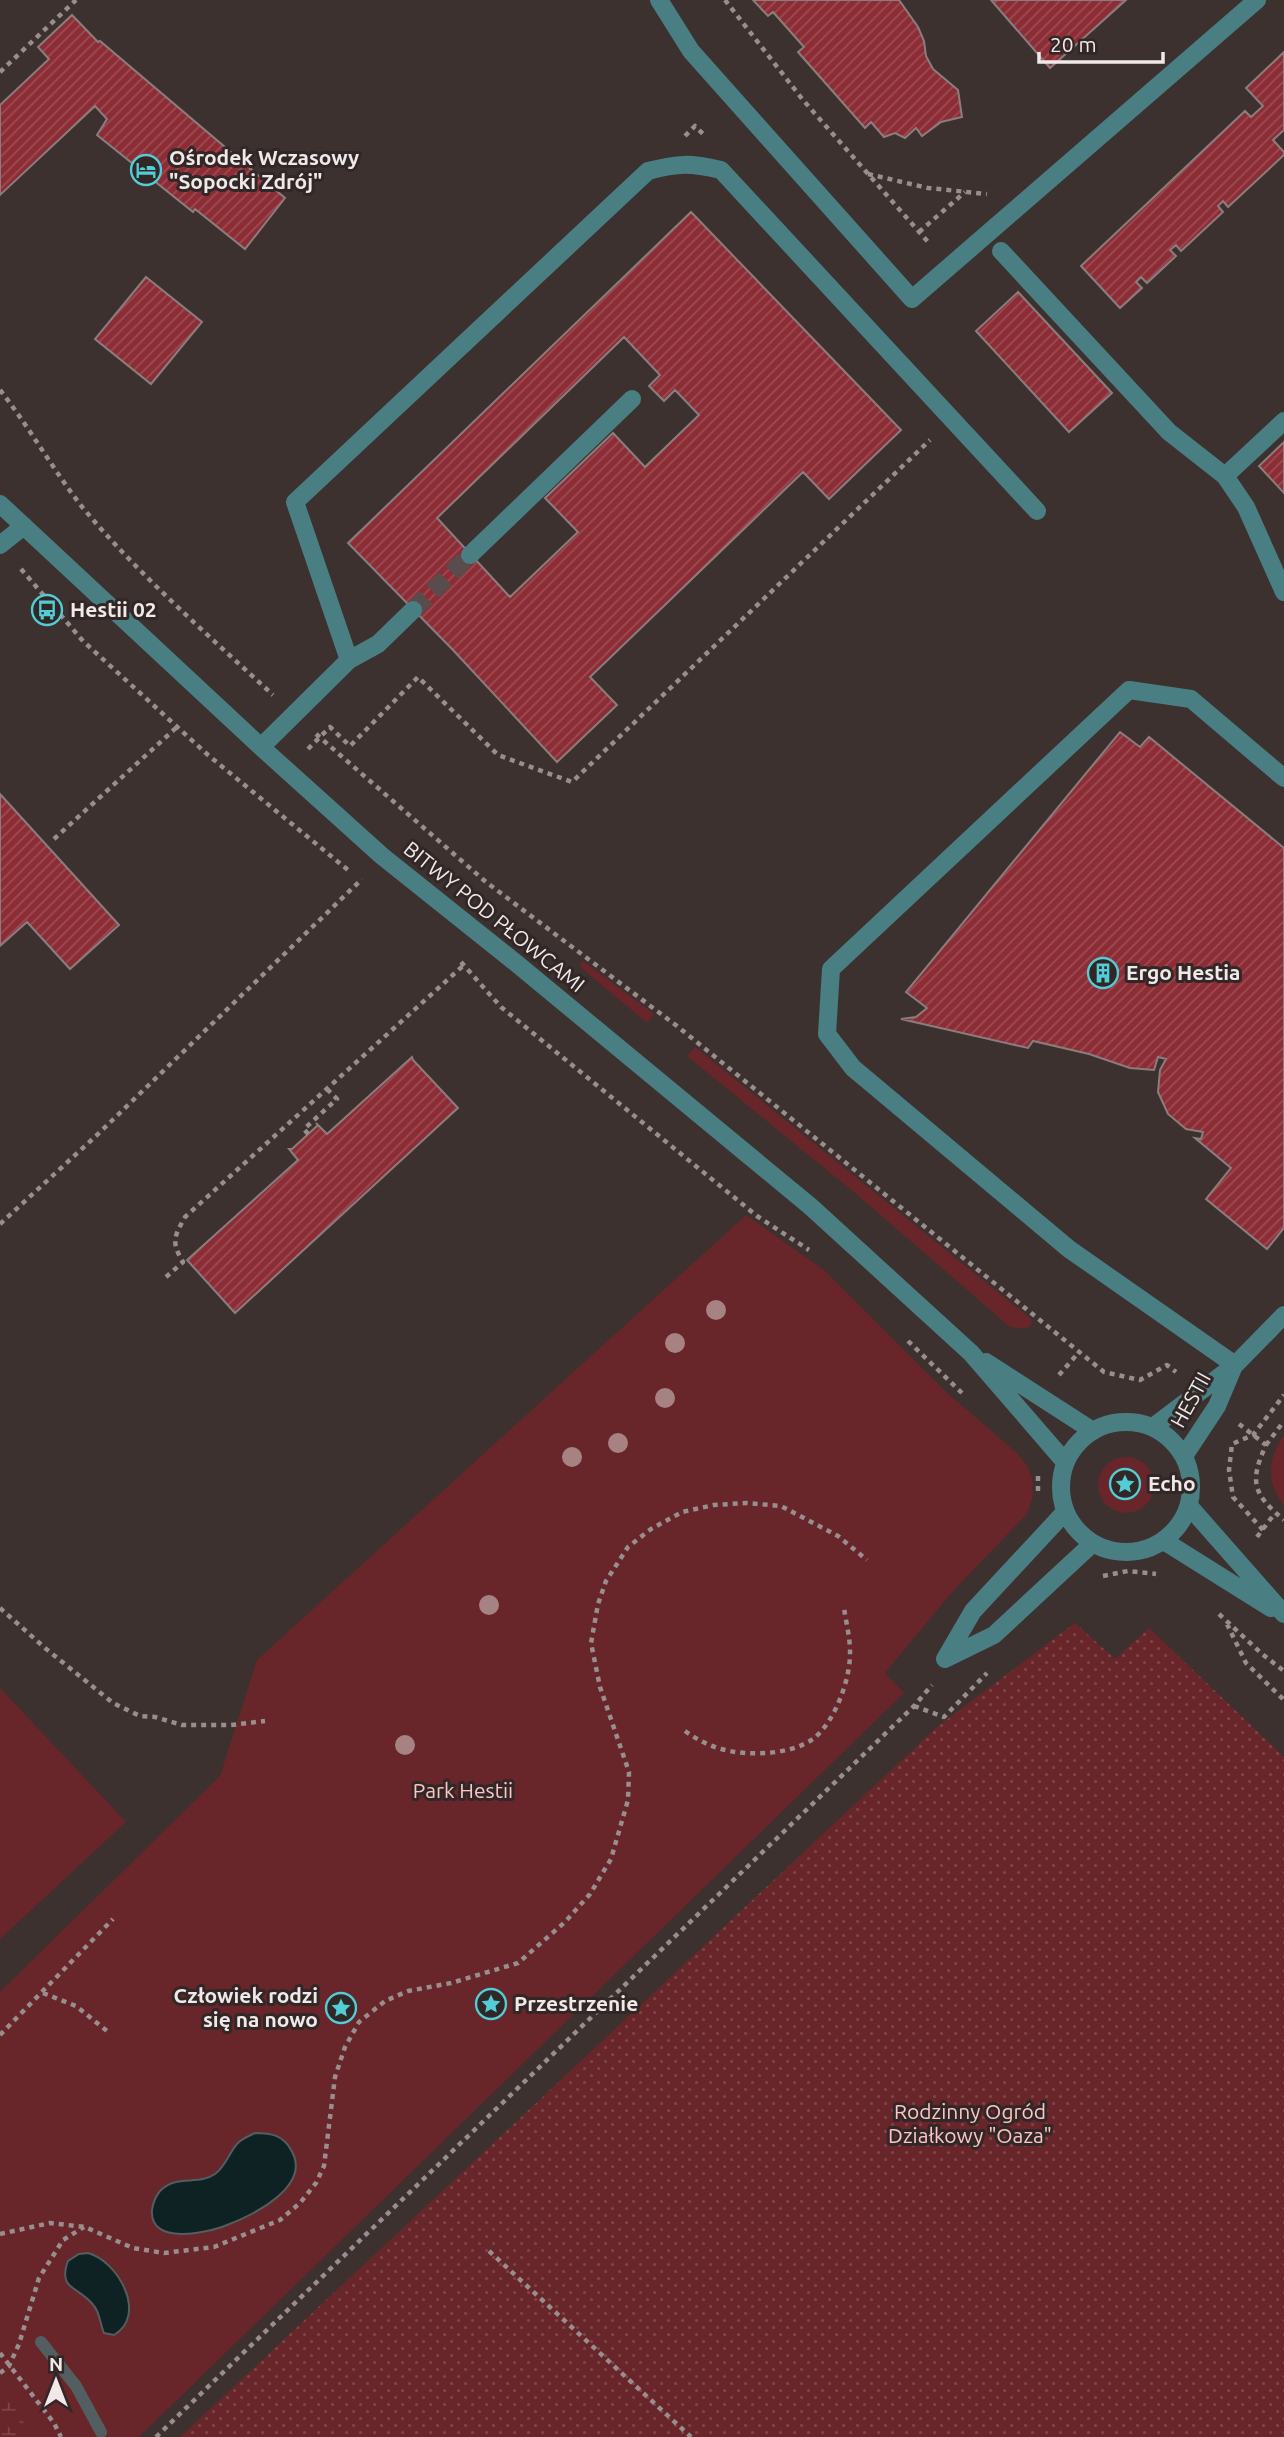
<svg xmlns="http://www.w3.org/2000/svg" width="1284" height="2437" viewBox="0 0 1284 2437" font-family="Ubuntu,sans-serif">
	<defs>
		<pattern id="wetland-marsh" width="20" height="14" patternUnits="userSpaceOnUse" patternTransform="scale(1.75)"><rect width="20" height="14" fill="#68252a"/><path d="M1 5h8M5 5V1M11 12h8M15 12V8" fill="none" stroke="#7e4549"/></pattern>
		<pattern id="garden-dots" width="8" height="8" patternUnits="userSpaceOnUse" patternTransform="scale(1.75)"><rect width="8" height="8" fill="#68252a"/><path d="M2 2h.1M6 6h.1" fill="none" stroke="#7e4549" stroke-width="1.8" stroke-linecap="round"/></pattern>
		<pattern id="building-hatch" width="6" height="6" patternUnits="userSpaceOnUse" patternTransform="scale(1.75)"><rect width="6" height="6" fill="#8c2d36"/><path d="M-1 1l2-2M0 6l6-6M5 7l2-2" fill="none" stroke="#9d4b53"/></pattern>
	</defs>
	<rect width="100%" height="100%" fill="#3d3130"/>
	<path fill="#68252a" d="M583 961 654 1014 647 1023 579 966Z
		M695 1047 1031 1319V1325L1026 1329 1010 1327 855 1193 687 1056Z
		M746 1215 824 1270 945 1391 1017 1453 1027 1466 1032 1478 1033 1496 1027 1514 952 1592 885 1673 904 1693 139 2437H0V1992L220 1776 257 1660Z
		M1284 1436V1505C1266 1484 1267 1457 1284 1436Z
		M1098 1485a28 28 0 1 1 56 0a28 28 0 1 1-56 0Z
		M0 1688 126 1822 0 1939Z"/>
	<path fill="url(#wetland-marsh)" d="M1 2385 33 2437H0Z"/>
	<path fill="url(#garden-dots)" d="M1075 1623 1115 1659 1149 1628 1284 1757V2437H180L936 1728Z"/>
	<path fill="#0e2224" stroke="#525e5f" stroke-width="2" d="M255 2133C271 2133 283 2135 291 2150 313 2186 253 2215 227 2225 208 2233 149 2246 152 2210 153 2203 155 2197 160 2191 176 2174 198 2186 215 2174 225 2167 229 2153 237 2144 241 2139 249 2136 255 2133Z
		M88 2253C118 2261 148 2315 114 2335L104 2333C100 2324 100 2313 94 2306 80 2286 57 2291 68 2261L79 2254Z"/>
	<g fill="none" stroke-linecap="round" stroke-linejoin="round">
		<path stroke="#525e5f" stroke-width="12" d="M41 2342 76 2386 101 2432"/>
	</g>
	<path fill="url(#building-hatch)" stroke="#8b7d7d" stroke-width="2" fill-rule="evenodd" d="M753 0H899L918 27 924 41 926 56 933 69 958 90 962 117 941 122 922 136 916 128 905 138 895 133 884 137 871 122 865 128 798 52 804 47 773 12 768 16Z
		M991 0H1126L1050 68Z
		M72 15 98 42 100 41 285 198 245 249 195 209 193 212 97 135 107 119 95 106 0 195V105L49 59 38 47Z
		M1284 52V130L1273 140 1284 152V155L1228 207 1223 201 1218 206 1223 212 1181 251 1176 245 1170 250 1176 256 1147 283 1141 277 1136 282 1142 288 1120 308 1081 266 1245 111 1251 117 1263 106 1246 88Z
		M691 212 901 430 829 499 803 472 590 677 617 705 557 762 453 650 348 543ZM624 337 660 375 649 386 664 401 675 390 699 415 645 467 613 433 545 498 578 532 510 597 437 518Z
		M146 277 202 322 151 384 95 339Z
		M1018 292 1112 393 1069 432 976 331Z
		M1284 442V493L1259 466Z
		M1120 732 1140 747 1149 737 1284 848V1228L1267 1249 1206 1199 1231 1168 1195 1138 1201 1139 1203 1132 1186 1129 1168 1114 1158 1092 1160 1070 1166 1059 1158 1057 1154 1070 1130 1068 1089 1054 1033 1041 1028 1048 901 1019 916 1017 927 1008 906 992Z
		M0 794 119 925 70 969 27 922 0 946Z
		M412 1057 413 1060 458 1108 235 1313 187 1260 298 1160 289 1149H292L318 1125 316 1123 327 1134Z"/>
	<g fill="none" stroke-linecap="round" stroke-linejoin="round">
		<path stroke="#584d4c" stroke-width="18" stroke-dasharray="18 9" stroke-linecap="butt" d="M413 610 470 555"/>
		<path stroke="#988e8d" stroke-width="4.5" stroke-dasharray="5 5" stroke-linecap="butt" d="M725 0 803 100 929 243
			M0 72 76 0
			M685 136 695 126 706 137
			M868 174 928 188 987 194
			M919 232 965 192
			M0 390C30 428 53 470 83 508 140 576 208 635 273 695
			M21 569 83 641 208 755 348 870
			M316 734 486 882 677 1026 1104 1372 1140 1380 1167 1365 1176 1372
			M308 749 330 727 350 746 418 677 498 755 572 782 930 440
			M54 839 177 727
			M461 962 501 1007 757 1216 809 1250
			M308 1134 304 1129 337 1099 326 1088
			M0 1224 97 1135 362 879
			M166 1277 183 1262C171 1242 174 1237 185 1217L465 964
			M908 1341 962 1393
			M1059 1375 1079 1352
			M1239 1424 1266 1445C1249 1482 1253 1494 1284 1520
			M1266 1445 1284 1421
			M1038 1476V1496
			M1263 1530 1233 1497 1229 1470 1232 1444 1253 1435 1284 1395
			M1257 1537 1275 1513
			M1103 1576 1128 1571 1156 1574
			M0 1608 45 1648 113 1703 140 1716 155 1717 182 1725H231L265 1721
			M1219 1614 1262 1654 1284 1671
			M1227 1624 1246 1663 1284 1700
			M914 1706 944 1717 987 1673
			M685 1731C710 1749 735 1755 766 1753 782 1752 800 1748 813 1739 835 1722 851 1678 850 1651 850 1637 846 1622 844 1608
			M43 1993 76 2006 107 2031
			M0 2035 113 1919
			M0 2234 50 2223 85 2227 133 2248 164 2253 214 2247 280 2220 300 2203 316 2183 324 2166 335 2077 345 2047 359 2022 385 2001 408 1991 451 1983 518 1963 565 1922 590 1894 611 1859 628 1800 629 1772 600 1687 591 1643 598 1604 606 1581 628 1547 651 1529 682 1512 714 1505 747 1503 781 1506 838 1536 867 1560
			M489 2251 691 2437
			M0 2353 54 2423 61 2437
			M0 2373 9 2366 19 2344 39 2278 63 2240 84 2227
			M156 2437 914 1706 932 1685"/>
		<path stroke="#497f83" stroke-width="18" d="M659 0 691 51 912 299 1257 0
			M1001 251 1169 432 1225 476 1246 507 1284 592
			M1225 476 1284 421
			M0 504 261 747 382 856 516 963 810 1206 971 1353 1065 1462
			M0 545 24 526
			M470 555 632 399
			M349 660 295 502 648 171C679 163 690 163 721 170L1037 511
			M261 747 349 660 378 644 413 610
			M986 1362 1093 1431
			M1235 1365 1069 1249 853 1068 827 1034 831 969 1129 690 1191 699 1284 778
			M1061 1487a65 65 0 1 1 130 0a65 65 0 1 1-130 0Z
			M1153 1427 1235 1365 1284 1315
			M1184 1456 1217 1406 1233 1368
			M1189 1506 1284 1614
			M1164 1541 1271 1608
			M945 1659 973 1611 1065 1512
			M945 1659 994 1635 1092 1544"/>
	</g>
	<g fill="#a78282">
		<circle cx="716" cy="1310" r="10"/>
		<circle cx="675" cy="1343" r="10"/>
		<circle cx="665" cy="1398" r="10"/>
		<circle cx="618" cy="1443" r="10"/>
		<circle cx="572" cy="1457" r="10"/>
		<circle cx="489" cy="1605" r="10"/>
		<circle cx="405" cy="1745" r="10"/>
	</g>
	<defs>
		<g id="hotel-ring" transform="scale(1.575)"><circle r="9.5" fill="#322727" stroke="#52ccd5" stroke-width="1.5"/><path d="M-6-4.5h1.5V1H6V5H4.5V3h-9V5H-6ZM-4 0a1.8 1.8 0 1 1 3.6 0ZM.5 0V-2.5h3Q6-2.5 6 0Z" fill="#52ccd5"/></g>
		<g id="bus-ring" transform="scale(1.575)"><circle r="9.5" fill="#322727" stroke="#52ccd5" stroke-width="1.5"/><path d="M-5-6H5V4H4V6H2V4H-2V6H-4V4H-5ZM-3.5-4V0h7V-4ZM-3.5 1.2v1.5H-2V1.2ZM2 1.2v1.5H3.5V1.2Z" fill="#52ccd5"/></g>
		<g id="building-ring" transform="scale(1.575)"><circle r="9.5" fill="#322727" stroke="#52ccd5" stroke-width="1.5"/><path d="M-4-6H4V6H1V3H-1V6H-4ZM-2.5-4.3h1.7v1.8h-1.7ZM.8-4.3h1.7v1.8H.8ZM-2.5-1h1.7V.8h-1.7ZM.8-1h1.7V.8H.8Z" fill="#52ccd5"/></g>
		<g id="sight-ring" transform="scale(1.575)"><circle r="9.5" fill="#322727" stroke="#52ccd5" stroke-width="1.5"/><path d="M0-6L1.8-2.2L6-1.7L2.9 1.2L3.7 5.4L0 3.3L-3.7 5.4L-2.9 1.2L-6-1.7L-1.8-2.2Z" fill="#52ccd5"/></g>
	</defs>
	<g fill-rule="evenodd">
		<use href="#hotel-ring" x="146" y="170"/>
		<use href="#bus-ring" x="47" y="610"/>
		<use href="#building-ring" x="1103" y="973"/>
		<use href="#sight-ring" x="1125" y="1484"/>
		<use href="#sight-ring" x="491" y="2004"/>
		<use href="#sight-ring" x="341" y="2008"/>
	</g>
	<g text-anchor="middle" stroke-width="6" stroke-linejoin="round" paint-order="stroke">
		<g font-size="21" font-weight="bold" fill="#f1e9e9" stroke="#322727" text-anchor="start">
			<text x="169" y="165">Ośrodek Wczasowy<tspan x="169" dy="24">"Sopocki Zdrój"</tspan></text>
			<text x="70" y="617">Hestii 02</text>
			<text x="1126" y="980">Ergo Hestia</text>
			<text x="1148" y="1491">Echo</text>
			<text x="318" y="2003" text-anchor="end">Człowiek rodzi<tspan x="318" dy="24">się na nowo</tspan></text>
			<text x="514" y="2011">Przestrzenie</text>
		</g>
		<g font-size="21" fill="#f1e9e9" stroke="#322727">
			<text transform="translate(494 917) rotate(39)" y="7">BITWY POD PŁOWCAMI</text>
			<text transform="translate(1191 1400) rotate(-61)" y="7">HESTII</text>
		</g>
		<g font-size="21" fill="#fdc5c5" stroke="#322727">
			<text x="463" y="1798">Park Hestii</text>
			<text x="970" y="2119">Rodzinny Ogród<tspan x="970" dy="24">Działkowy "Oaza"</tspan></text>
		</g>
	</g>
	<g transform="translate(56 2381)" stroke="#322727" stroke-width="5" paint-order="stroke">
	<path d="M0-5L12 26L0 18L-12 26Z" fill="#f1e9e9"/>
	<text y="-10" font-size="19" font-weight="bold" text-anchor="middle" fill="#f1e9e9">N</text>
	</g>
	<path d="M1039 52v10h124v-10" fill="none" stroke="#f1e9e9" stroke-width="3.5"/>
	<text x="1050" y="52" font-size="21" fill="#f1e9e9" stroke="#322727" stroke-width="5" paint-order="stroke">20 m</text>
</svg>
